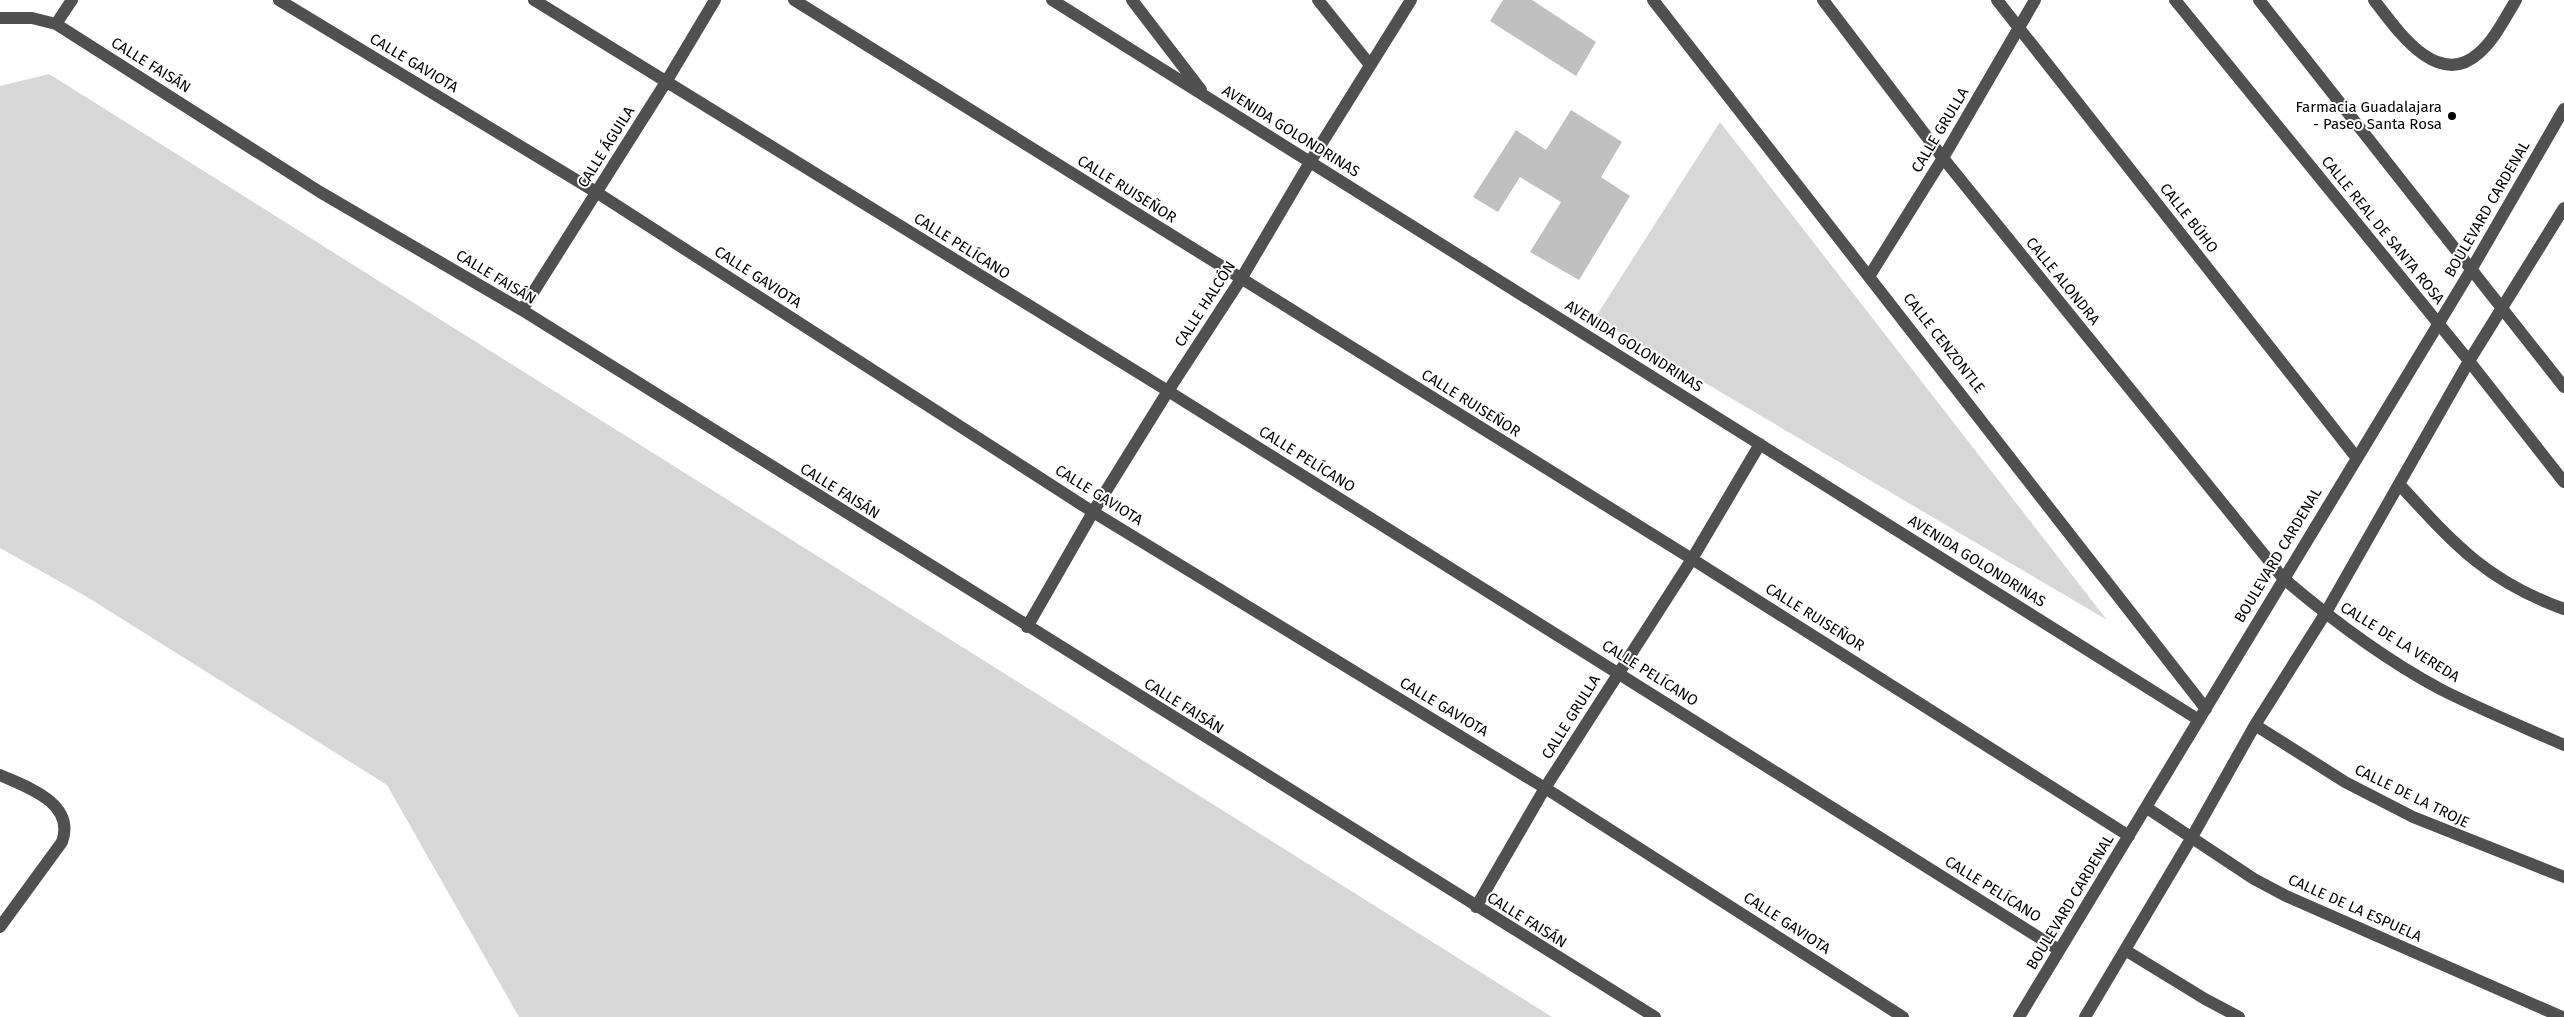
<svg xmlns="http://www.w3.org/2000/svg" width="2564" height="1017" viewBox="0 0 2564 1017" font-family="'Fira Sans',sans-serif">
	<rect width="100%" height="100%" fill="#fff"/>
	<path fill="#d7d7d7" d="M49 74 1552 1017H519L387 785 87 597 0 548V86Z
		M1720 122 2107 620 1595 318Z"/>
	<path fill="#c0c0c0" d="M1503 0H1532L1596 42 1576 76 1490 21Z
		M1571 110 1622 142 1601 177 1630 196 1579 280 1530 252 1561 202 1520 177 1498 212 1473 197 1516 130 1546 150Z"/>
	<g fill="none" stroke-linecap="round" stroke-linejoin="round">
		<path stroke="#505050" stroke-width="12" d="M279 0 596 192 1093 512 1545 788 1903 1017
			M534 0 1168 391 2059 950
			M794 0 1692 559 2129 836
			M1052 0 2199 720
			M1132 0 1201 90
			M1318 0 1370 65
			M1653 0 2206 709
			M1823 0 1943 158 2283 578C2331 619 2386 660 2442 690 2482 710 2523 727 2564 745
			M1997 0 2356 457
			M2175 0 2469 361 2564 482
			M2259 0 2564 387
			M2374 0C2396 28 2437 91 2479 53 2495 39 2505 18 2516 0
			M0 18H32L56 24 320 192 522 310 1655 1017
			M56 24 72 0
			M1870 275 1943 158 2035 0
			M522 310 666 82 715 0
			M2399 484C2453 543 2486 581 2564 609
			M1027 627 1093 512 1168 391 1241 279 1310 162 1411 0
			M2255 725 2345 782 2413 817 2564 877
			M0 775C27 787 76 803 62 842L0 927
			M2147 808 2254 879 2286 896 2562 1017
			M1476 907 1545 788 1692 559 1760 444
			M2125 950 2205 999 2239 1017
			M2019 1017 2471 270 2564 109
			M2085 1017 2192 837 2255 725 2325 614 2469 361 2564 208"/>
	</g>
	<circle fill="#000" stroke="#fff" stroke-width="2" cx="2452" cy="116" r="5"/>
	<g text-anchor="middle" stroke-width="4" stroke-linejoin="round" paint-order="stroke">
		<g font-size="15" fill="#000" stroke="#fff">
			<text transform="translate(414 63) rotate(31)" y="5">CALLE GAVIOTA</text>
			<text transform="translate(151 65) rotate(32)" y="5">CALLE FAISÁN</text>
			<text transform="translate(1940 130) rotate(-59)" y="5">CALLE GRULLA</text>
			<text transform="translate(1291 131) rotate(32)" y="5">AVENIDA GOLONDRINAS</text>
			<text transform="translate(606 147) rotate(-58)" y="5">CALLE ÁGUILA</text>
			<text transform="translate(1127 189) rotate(32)" y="5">CALLE RUISEÑOR</text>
			<text transform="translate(2487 209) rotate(-60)" y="5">BOULEVARD CARDENAL</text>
			<text transform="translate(2189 218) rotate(52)" y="5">CALLE BÚHO</text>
			<text transform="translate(2383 230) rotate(51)" y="5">CALLE REAL DE SANTA ROSA</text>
			<text transform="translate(962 246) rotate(32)" y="5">CALLE PELÍCANO</text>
			<text transform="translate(496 277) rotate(31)" y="5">CALLE FAISÁN</text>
			<text transform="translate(758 277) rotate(33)" y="5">CALLE GAVIOTA</text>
			<text transform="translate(2063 281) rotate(51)" y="5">CALLE ALONDRA</text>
			<text transform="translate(1205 304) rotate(-57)" y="5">CALLE HALCÓN</text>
			<text transform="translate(1944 343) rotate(52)" y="5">CALLE CENZONTLE</text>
			<text transform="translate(1634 346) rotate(32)" y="5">AVENIDA GOLONDRINAS</text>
			<text transform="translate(1471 403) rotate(32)" y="5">CALLE RUISEÑOR</text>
			<text transform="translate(1307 459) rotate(32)" y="5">CALLE PELÍCANO</text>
			<text transform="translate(840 491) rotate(32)" y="5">CALLE FAISÁN</text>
			<text transform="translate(1099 495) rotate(32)" y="5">CALLE GAVIOTA</text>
			<text transform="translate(2278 555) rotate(-59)" y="5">BOULEVARD CARDENAL</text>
			<text transform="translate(1977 561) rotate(32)" y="5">AVENIDA GOLONDRINAS</text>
			<text transform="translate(1815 617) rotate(32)" y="5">CALLE RUISEÑOR</text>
			<text transform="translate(2400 642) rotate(32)" y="5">CALLE DE LA VEREDA</text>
			<text transform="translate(1650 673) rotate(32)" y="5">CALLE PELÍCANO</text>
			<text transform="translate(1184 706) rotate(32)" y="5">CALLE FAISÁN</text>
			<text transform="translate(1444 707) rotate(31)" y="5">CALLE GAVIOTA</text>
			<text transform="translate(1571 717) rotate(-58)" y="5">CALLE GRULLA</text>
			<text transform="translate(2412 796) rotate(26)" y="5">CALLE DE LA TROJE</text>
			<text transform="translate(1993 889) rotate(32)" y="5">CALLE PELÍCANO</text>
			<text transform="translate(2070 902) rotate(-59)" y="5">BOULEVARD CARDENAL</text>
			<text transform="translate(2355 908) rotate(24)" y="5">CALLE DE LA ESPUELA</text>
			<text transform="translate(1527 920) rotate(32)" y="5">CALLE FAISÁN</text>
			<text transform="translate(1787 923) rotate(33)" y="5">CALLE GAVIOTA</text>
		</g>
		<g font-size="15" fill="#000" stroke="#fff" text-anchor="end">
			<text x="2442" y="112">Farmacia Guadalajara<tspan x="2442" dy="17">- Paseo Santa Rosa</tspan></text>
		</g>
	</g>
</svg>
